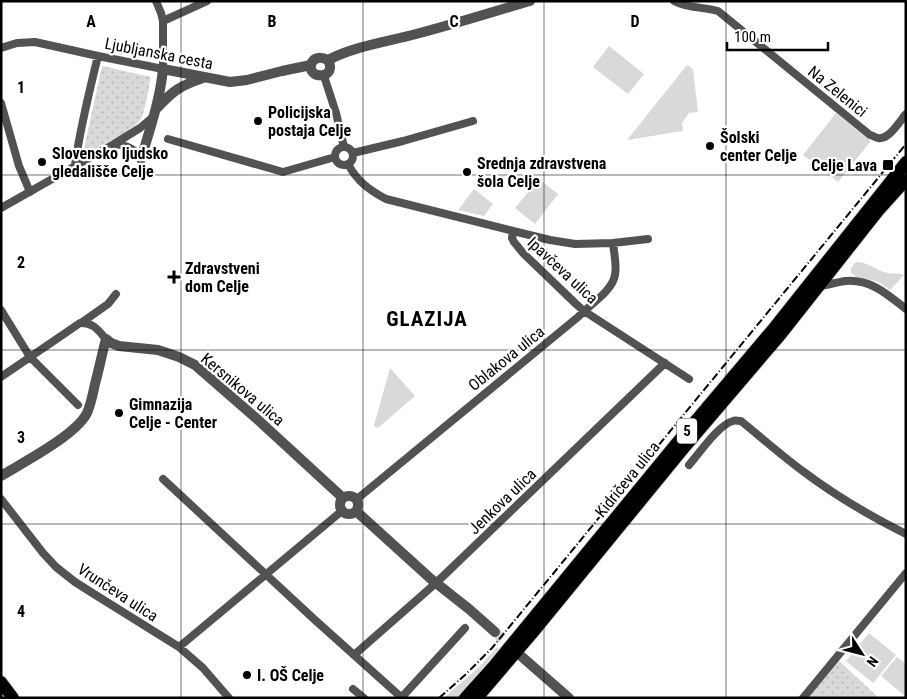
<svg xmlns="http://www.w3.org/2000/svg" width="907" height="699" viewBox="0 0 907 699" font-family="'Roboto Condensed',sans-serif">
	<defs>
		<pattern id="park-dots" width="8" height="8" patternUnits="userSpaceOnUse" patternTransform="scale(1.25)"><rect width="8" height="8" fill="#d9d9d9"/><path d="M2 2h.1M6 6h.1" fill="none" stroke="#b8b8b8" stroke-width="1.8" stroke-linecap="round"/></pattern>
	</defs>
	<rect width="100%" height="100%" fill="#fff"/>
	<path fill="#d9d9d9" d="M609 46 644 74 628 94 593 67Z
		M687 65 692 68 693 70 698 112 689 113 682 123 683 131 627 140Z
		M836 113 871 141 838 182 803 155Z
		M539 179 558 194 535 224 515 208Z
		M474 189 493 204 484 216 458 210Z
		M856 262C867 261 877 271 888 273 894 274 899 273 904 275L890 290C886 287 881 283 876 281 868 279 839 278 856 262Z
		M390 368 415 396 378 428 375 427 374 425Z
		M869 633 896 655 873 683 846 661Z
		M497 647 500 651 460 698H444L479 667 496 648Z
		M897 657 906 664V697L881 676Z"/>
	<path fill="url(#park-dots)" d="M102 66 151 77C149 85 145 112 141 119 134 130 102 145 89 152L83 153Z
		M838 660 879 698H807Z"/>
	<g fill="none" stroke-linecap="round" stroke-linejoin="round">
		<path stroke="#d9d9d9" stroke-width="10" stroke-dasharray="10 5" stroke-linecap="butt" d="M495 632 514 650"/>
		<g stroke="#dbdbdb" stroke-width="14">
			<path id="primary" d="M1 682 13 698
				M465 698 493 667 676 444 774 328 906 162
				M477 698 534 631 683 449 781 334 878 211 906 180"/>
		</g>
		<path stroke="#525252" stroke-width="8" d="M156 1 161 13 163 21
			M674 1C687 8 703 7 718 11L870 135C872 135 876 138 878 138 889 140 899 122 906 114
			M1 48 17 43 35 42 98 56 163 69V21L207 1
			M324 76 336 113 344 147
			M1 103 19 166 30 192
			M168 139 283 172 335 157
			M114 144C126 145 135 148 141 159
			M335 156a9 9 0 1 1 18 0a9 9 0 1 1-18 0Z
			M353 153 403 141 473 121
			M348 164C357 181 369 190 386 199L513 231
			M75 165C80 129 89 92 98 56
			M1 208 114 144 140 128 153 117
			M613 243 575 244 550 240 513 231 512 238 514 242 523 253 576 304 584 311 689 379
			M819 286C828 285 837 282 846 281 871 279 888 295 906 309
			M1 310 30 357 78 405
			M81 323 108 304 116 294
			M1 377 80 323C93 322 98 330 106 339
			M689 465C699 454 718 425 733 421 735 420 738 421 741 421 762 438 782 456 804 472 836 496 870 516 906 534
			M163 479 315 620 402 698
			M1 499 43 553 56 567 75 582 94 594 179 647 203 668 229 698
			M357 499 578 317C589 305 612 292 615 275 617 265 614 253 613 243L648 239
			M179 647 343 510
			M354 655 436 583 665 363
			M353 689 364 698
			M402 697 465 628
			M803 698 906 573"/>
		<path stroke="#525252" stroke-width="10" d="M328 60C338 79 308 80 311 65 313 56 322 57 328 60 355 46 386 42 416 34 454 24 492 12 530 1
			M156 109C173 91 179 86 203 78
			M141 159C150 129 160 100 163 69L230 82 247 80 282 71 311 65
			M1 476C24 462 76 435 87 413 91 404 93 393 95 384 99 369 102 354 106 339L111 343 119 346 158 350 179 357 195 365 257 419 343 498
			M340 505a9 9 0 1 1 18 0a9 9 0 1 1-18 0Z
			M356 511 431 579 469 609 495 632
			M521 656 569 698"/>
		<use href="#primary" stroke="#000" stroke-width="12"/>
		<path stroke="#000" stroke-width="2" stroke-dasharray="8 2.5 1 2.5" stroke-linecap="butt" d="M439 698 465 675 492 648 906 144"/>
	</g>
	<path fill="none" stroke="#000" stroke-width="1" stroke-opacity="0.55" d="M181 1V698M363 1V698M544 1V698M726 1V698M1 175H906M1 350H906M1 524H906"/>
	<g fill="#000" stroke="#fff" stroke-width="2">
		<circle cx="258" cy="121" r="5"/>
		<circle cx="710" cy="146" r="5"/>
		<circle cx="42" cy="162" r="5"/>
		<rect x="882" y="159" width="12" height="12" rx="2.5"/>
		<circle cx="467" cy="172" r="5"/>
		<path d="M171.5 269.5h5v5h5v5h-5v5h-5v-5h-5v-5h5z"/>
		<circle cx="119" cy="413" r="5"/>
		<circle cx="247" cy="675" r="5"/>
	</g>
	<g text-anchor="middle" stroke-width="4.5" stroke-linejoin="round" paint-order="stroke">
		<rect fill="#fff" stroke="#4c4c4c" stroke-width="1" x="677" y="418.5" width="20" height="25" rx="4"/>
		<g font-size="15" font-weight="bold" fill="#000">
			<text x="687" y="436">5</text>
		</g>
		<g font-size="16" fill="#000" stroke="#fff">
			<text transform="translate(159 53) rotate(11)" y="6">Ljubljanska cesta</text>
			<text transform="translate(838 91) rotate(39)" y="6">Na Zelenici</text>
			<text transform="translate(563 270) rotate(43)" y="6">Ipavčeva ulica</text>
			<text transform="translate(506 358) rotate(-39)" y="6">Oblakova ulica</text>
			<text transform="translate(243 389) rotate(40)" y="6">Kersnikova ulica</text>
			<text transform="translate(627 479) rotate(-51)" y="6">Kidričeva ulica</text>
			<text transform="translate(502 501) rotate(-44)" y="6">Jenkova ulica</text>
			<text transform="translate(118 592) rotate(33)" y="6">Vrunčeva ulica</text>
		</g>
		<g font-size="16" font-weight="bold" fill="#000" stroke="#fff" text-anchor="start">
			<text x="268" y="118">Policijska<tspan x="268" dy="18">postaja Celje</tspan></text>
			<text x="720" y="143">Šolski<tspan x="720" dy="18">center Celje</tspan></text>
			<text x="52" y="159">Slovensko ljudsko<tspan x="52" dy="18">gledališče Celje</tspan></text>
			<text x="477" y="169">Srednja zdravstvena<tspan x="477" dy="18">šola Celje</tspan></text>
			<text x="877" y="171" text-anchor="end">Celje Lava</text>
			<text x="185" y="274">Zdravstveni<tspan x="185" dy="18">dom Celje</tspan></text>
			<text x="129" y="410">Gimnazija<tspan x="129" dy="18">Celje - Center</tspan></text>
			<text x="257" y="681">I. OŠ Celje</text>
		</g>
		<g font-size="21" font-weight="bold" letter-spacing="1" fill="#000" stroke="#fff">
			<text x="427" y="326">GLAZIJA</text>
		</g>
	</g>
	<g font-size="16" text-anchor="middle" font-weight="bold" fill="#000" stroke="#fff" stroke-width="4.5" stroke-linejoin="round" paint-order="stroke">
		<text x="91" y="27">A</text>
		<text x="272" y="27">B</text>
		<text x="454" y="27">C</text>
		<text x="635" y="27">D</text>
		<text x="21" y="93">1</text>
		<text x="21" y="268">2</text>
		<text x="21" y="443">3</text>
		<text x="21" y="617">4</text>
	</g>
	<rect width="907" height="699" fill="none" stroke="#000000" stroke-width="5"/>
	<g transform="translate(862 654) rotate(126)" stroke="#ffffff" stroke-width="4" paint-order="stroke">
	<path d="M0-4L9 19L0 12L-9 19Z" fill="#000000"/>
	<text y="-8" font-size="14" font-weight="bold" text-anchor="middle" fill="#000000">N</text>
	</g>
	<path d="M727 42v8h101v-8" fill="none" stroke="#000000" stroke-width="2.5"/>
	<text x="734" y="42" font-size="15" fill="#000000" stroke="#ffffff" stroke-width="4" paint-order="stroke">100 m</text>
</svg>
